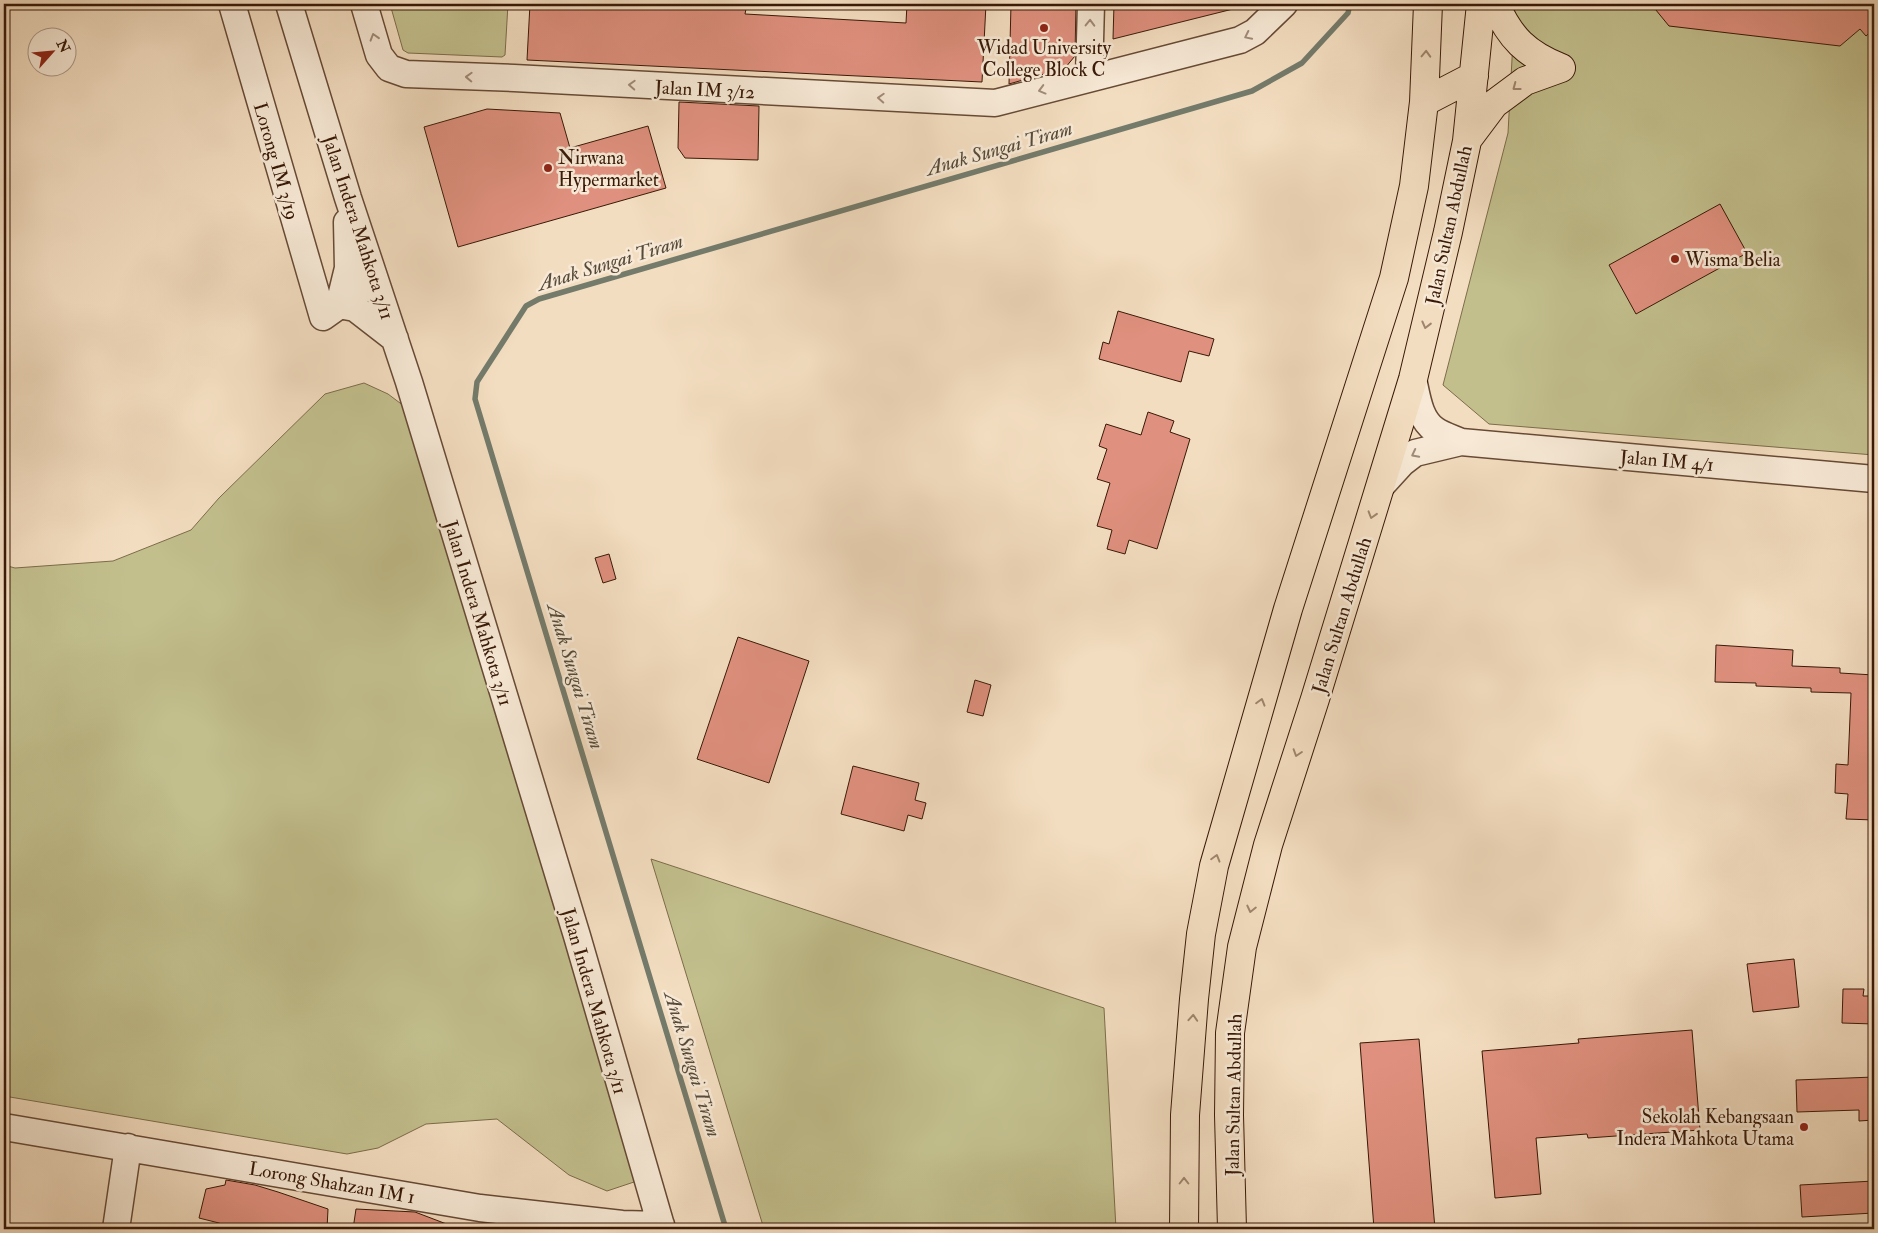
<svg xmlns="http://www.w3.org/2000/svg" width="1878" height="1233" viewBox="0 0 1878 1233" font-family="'IM FELL Double Pica',serif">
	<rect width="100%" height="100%" fill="#f3ddc0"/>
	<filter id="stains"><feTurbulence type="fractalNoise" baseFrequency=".004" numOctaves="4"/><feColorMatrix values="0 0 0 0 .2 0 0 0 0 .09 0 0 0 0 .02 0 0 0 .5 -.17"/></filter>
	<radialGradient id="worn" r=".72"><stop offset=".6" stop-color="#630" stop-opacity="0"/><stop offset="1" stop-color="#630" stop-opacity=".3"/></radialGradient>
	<path fill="#c2bf8d" stroke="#7d6c4a" d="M390 4H508L505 55 502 57 408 53 403 50Z
		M1515 4H1874V455L1489 424 1443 385 1508 133Z
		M364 383 388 394 420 418 616 1074 634 1182 607 1191 569 1175 497 1119 426 1124 378 1148 347 1154 4 1096V565L15 568 113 561 191 530 219 498 325 394Z
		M651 859 1104 1008 1116 1229H764Z"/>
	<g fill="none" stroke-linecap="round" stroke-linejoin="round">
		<path stroke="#747b6b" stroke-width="5.5" d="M726 1229 475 399 477 382 526 306 539 299 1252 91 1302 63 1348 13 1350 4"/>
	</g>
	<path fill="#df907e" stroke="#381907" d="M530 4H644L746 9 745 14 906 23 907 4H986L982 82 527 60Z
		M1011 4H1076L1075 56 1065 68 1009 84Z
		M1114 4H1232L1233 9 1113 39Z
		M1651 4H1874V29L1866 36 1860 29 1840 46 1669 26Z
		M679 102 759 106 758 160 685 158 678 148Z
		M487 109 560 113 570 148 648 126 666 188 458 247 424 127Z
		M1720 204 1747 253 1636 314 1609 265Z
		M1118 311 1214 339 1209 356 1189 351 1181 382 1099 359 1103 342 1109 344Z
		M1148 412 1174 421 1170 432 1190 439 1157 549 1129 540 1125 554 1107 549 1112 530 1097 526 1110 483 1097 479 1107 449 1099 446 1106 424 1141 435Z
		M609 554 616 579 603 583 595 558Z
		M738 637 809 661 769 783 697 759Z
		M1716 645 1793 650 1792 666 1840 668V673L1874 675V820L1846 819 1848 794 1835 793 1836 764 1848 765 1851 693 1811 692V688L1756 686V683L1715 682Z
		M975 680 991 685 983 716 967 712Z
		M853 766 919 783 915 800 926 803 922 819 908 815 904 831 841 814Z
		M1794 959 1799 1007 1753 1012 1747 964Z
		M1843 989H1864L1863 996H1874V1024L1842 1023Z
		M1692 1030 1700 1130 1588 1138 1587 1134 1536 1138 1541 1194 1495 1198 1482 1051 1579 1043 1578 1039Z
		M1419 1039 1435 1229H1374L1360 1043Z
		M1874 1077V1120L1859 1121V1110L1797 1112 1796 1080Z
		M226 1180 255 1185 278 1192 328 1209 327 1229H232L219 1223 199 1218 206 1189 225 1185Z
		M1874 1181V1213L1802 1217 1800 1185Z
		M356 1209 415 1212 457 1228 456 1229H353Z"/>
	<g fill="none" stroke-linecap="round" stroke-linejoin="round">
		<g stroke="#674a35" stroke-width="29">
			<path id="minor" d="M232 4 323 317 375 280
				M289 4 348 198 409 382 577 936 662 1229
				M364 4 379 55 389 68 406 74 514 78 995 103 1240 40 1255 32 1284 4
				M1089 77 1091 4
				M339 305 348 268 347 222
				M339 305 355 308 395 339
				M1413 379C1417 396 1419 419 1435 430 1442 435 1452 438 1461 442
				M1381 486 1402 463 1415 453 1461 442 1874 479
				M4 1127 480 1208 622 1224 661 1225
				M116 1229 128 1147"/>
		</g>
		<g stroke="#381907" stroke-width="30">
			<path id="major" d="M1495 4C1510 38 1526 54 1561 68
				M1424 102 1474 76
				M1467 140 1494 104 1525 81 1561 68
				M1184 1229 1185 1115 1194 999 1201 934 1214 866 1288 609 1394 278 1414 186 1424 102 1428 4
				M1232 1229 1229 1115 1230 1033 1242 947 1268 845 1315 699 1413 379 1448 232 1467 141 1481 4"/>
		</g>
		<use href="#minor" stroke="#f7e9d6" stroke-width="26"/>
		<use href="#major" stroke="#f3ddc0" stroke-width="28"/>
	</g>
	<defs><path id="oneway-chevron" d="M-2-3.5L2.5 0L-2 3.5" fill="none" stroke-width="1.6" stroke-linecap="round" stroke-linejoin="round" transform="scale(1.25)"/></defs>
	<g stroke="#a18b79">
		<use href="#oneway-chevron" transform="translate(1090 23) rotate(-89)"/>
		<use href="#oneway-chevron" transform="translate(1248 36) rotate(154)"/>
		<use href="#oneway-chevron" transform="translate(374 37) rotate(-107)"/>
		<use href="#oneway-chevron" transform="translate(469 77) rotate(-178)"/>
		<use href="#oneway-chevron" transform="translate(632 85) rotate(-177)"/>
		<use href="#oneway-chevron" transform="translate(1042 90) rotate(165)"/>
		<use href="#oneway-chevron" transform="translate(881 98) rotate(-177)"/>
		<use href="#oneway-chevron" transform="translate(1415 454) rotate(153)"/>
	</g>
	<g stroke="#9f856d">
		<use href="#oneway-chevron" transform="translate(1426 54) rotate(-88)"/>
		<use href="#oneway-chevron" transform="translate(1516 87) rotate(143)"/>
		<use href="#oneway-chevron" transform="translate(1426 325) rotate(104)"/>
		<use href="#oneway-chevron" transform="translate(1372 515) rotate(107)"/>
		<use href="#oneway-chevron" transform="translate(1261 702) rotate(-74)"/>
		<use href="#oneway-chevron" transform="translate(1297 753) rotate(108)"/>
		<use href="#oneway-chevron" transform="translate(1216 858) rotate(-74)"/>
		<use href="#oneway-chevron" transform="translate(1251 909) rotate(103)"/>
		<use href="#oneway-chevron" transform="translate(1193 1018) rotate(-86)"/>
		<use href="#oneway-chevron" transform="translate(1184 1181) rotate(-90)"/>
	</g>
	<g fill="#8f2418" stroke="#f7e9d6" stroke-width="2">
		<circle cx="1044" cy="28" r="5"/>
		<circle cx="548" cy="168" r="5"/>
		<circle cx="1675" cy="259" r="5"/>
		<circle cx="1804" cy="1127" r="5"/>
	</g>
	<g text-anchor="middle" stroke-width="5" stroke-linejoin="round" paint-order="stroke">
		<g font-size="19" fill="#381907" stroke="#f7e9d6" text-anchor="start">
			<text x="1044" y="54" text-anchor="middle">Widad University<tspan x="1044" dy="22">College Block C</tspan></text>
			<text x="558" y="164">Nirwana<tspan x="558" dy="22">Hypermarket</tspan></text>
			<text x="1685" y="266">Wisma Belia</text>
			<text x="1794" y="1123" text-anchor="end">Sekolah Kebangsaan<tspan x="1794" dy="22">Indera Mahkota Utama</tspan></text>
		</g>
		<g font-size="19" fill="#381907" stroke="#f7e9d6">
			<text transform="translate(705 89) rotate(3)" y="7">Jalan IM 3/12</text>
			<text transform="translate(277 161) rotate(74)" y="7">Lorong IM 3/19</text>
			<text transform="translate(1448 225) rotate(-78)" y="7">Jalan Sultan Abdullah</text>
			<text transform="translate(359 227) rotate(72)" y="7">Jalan Indera Mahkota 3/11</text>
			<text transform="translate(1667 460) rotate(5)" y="7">Jalan IM 4/1</text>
			<text transform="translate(479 613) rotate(73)" y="7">Jalan Indera Mahkota 3/11</text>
			<text transform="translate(1341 615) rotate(-73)" y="7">Jalan Sultan Abdullah</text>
			<text transform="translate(595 1001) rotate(74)" y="7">Jalan Indera Mahkota 3/11</text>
			<text transform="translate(1233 1095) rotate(-89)" y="7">Jalan Sultan Abdullah</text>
			<text transform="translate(332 1182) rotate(10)" y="7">Lorong Shahzan IM 1</text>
		</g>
		<g font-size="20" font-style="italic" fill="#564a39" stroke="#f7e9d6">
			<text transform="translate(999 148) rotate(-16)" y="7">Anak Sungai Tiram</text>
			<text transform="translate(610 262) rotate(-17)" y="7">Anak Sungai Tiram</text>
			<text transform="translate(576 676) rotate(73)" y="7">Anak Sungai Tiram</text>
			<text transform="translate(693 1064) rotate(73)" y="7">Anak Sungai Tiram</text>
		</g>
	</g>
	<rect width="1878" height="1233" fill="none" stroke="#f3ddc0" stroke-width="20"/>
	<rect x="5" y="5" width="1868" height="1223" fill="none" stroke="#381907" stroke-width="2.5"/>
	<rect x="10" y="10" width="1858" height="1213" fill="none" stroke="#381907"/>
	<g transform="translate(52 52) rotate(63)"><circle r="24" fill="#f7e9d6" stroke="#ab9683"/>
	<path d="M0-4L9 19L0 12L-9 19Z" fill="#8f2418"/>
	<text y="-8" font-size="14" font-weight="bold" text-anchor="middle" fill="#381907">N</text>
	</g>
	<rect width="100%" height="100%" filter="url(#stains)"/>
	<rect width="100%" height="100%" fill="url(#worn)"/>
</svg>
